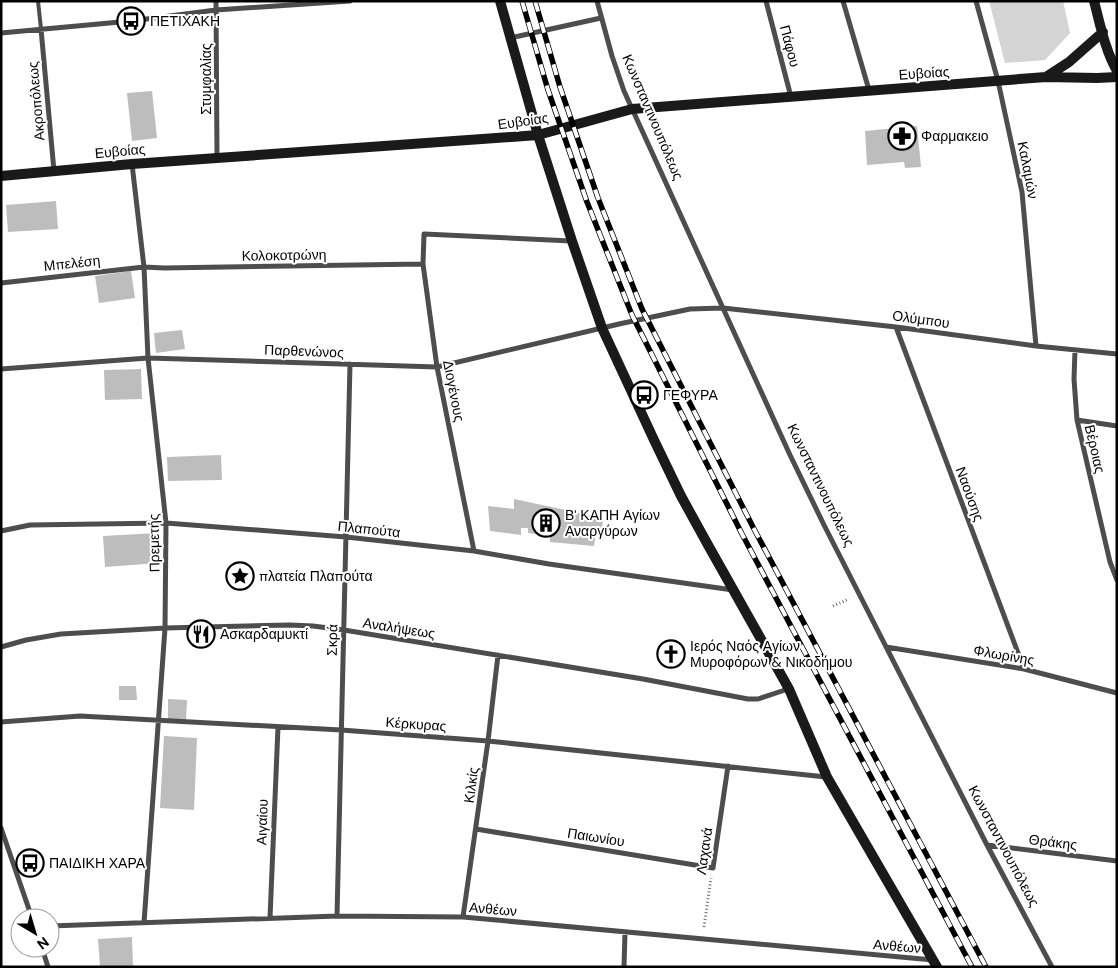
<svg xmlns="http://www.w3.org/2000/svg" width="1118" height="968" viewBox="0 0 1118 968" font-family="'DM Sans',sans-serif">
	<rect width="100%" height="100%" fill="#fff"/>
	<path fill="#d4d4d4" d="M989 1H1063L1070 33 1045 60 1005 63Z"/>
	<path fill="#bdbdbd" d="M152 91 157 138 132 141 127 93Z
		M917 126 921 167 905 168 904 162 867 165 865 131Z
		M56 201 58 229 8 232 6 205Z
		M131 271 135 298 99 303 95 276Z
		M182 330 185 349 156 353 154 333Z
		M141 369 142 399 105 400 104 370Z
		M221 455 222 480 168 481 167 457Z
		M514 499 603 518 602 534 596 533 594 546 550 542V536L528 533V528H521V535L490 531 488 506 514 509Z
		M157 533 159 563 105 567 103 536Z
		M119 686H136L137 700H119Z
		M168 699 187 700 186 721 168 720Z
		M164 736 197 738 194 810 160 808Z
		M132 937 133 967H100L98 939Z"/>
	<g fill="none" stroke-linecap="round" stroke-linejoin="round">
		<path stroke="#6f6f6f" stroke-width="3" stroke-dasharray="1 2.5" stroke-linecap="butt" d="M833 606 849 599
			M704 927 711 878"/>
		<path stroke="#4d4d4d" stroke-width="4" d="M38 1 41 29"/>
		<path stroke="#4d4d4d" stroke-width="5" d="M216 1 217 157
			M597 1 612 56 624 91 790 455 824 525 987 845 1052 967
			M766 1 791 97
			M843 1 869 90
			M976 1 998 81 1022 192 1036 346
			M41 29 54 171
			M1 33 131 21 216 10 350 1
			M510 38 601 18
			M132 164 144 267 148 358 166 523 165 628 144 923
			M1 283 144 267 164 268 423 264
			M896 327 1024 669
			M1075 350 1074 379 1077 420 1110 562 1117 580
			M1 369 148 358 437 367 619 324 690 309 723 308 896 327 1036 346 1117 354
			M1077 420 1117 426
			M1 531 30 525 166 523 346 537 474 551 549 564 733 590
			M474 551 437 367 423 264 424 234 571 241
			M1 647 26 640 61 634 165 628 290 625 313 626 344 630 643 679 748 699H758L788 689
			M886 647 1024 669 1117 693
			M1 722 80 716 341 730 488 741 826 777
			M1 828 32 918
			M476 829 713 868 728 766
			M987 845 1117 861
			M337 916 350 364
			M463 917 488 741 498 655
			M270 918 278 727
			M50 926 337 916 463 917 933 960
			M42 948 48 967
			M624 967 625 932"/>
		<path stroke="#1a1a1a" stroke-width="10" d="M500 1 538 135 572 241 602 328 654 440 681 496 708 545 789 689 827 777 937 967
			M1094 1C1100 24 1105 50 1117 71
			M1046 77 1069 62 1103 32
			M1 176 132 164 538 135 632 109 1046 77 1097 78 1117 77"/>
		<g stroke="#000" stroke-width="5.5">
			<path id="rail" d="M522 1 548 90 587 202 632 315 742 534 972 967
				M535 1 560 87 598 198 642 309 753 527 986 967"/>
		</g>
		<use href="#rail" stroke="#fff" stroke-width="4" stroke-dasharray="11" stroke-linecap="butt"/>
	</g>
	<defs>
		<g id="bus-ring" transform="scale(1.4375)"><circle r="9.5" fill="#fff" stroke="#000" stroke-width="1.5"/><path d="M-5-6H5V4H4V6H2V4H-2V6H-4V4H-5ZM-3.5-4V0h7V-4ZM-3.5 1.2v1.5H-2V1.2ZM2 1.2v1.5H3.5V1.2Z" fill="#000"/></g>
		<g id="pharmacy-ring" transform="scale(1.4375)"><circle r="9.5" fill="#fff" stroke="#000" stroke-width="1.5"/><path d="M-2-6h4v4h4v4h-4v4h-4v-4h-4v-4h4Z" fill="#000"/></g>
		<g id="building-ring" transform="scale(1.4375)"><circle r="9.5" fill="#fff" stroke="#000" stroke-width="1.5"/><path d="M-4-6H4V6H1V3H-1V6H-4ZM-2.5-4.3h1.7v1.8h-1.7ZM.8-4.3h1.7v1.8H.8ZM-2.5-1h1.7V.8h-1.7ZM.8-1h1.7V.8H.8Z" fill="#000"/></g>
		<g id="sight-ring" transform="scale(1.4375)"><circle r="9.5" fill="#fff" stroke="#000" stroke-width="1.5"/><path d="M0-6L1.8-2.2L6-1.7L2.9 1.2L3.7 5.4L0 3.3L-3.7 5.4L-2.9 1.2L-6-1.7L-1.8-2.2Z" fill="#000"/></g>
		<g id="restaurant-ring" transform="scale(1.4375)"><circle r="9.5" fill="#fff" stroke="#000" stroke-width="1.5"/><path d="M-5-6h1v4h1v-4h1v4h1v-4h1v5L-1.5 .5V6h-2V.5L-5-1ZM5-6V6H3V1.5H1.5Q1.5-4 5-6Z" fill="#000"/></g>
		<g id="church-ring" transform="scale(1.4375)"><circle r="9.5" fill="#fff" stroke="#000" stroke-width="1.5"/><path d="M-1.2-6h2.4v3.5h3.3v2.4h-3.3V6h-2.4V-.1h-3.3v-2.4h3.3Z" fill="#000"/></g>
	</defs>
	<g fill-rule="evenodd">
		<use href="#bus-ring" x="131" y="21"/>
		<use href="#pharmacy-ring" x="902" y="136"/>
		<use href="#bus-ring" x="644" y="395"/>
		<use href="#building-ring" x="546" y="523"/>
		<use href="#sight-ring" x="240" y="576"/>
		<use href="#restaurant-ring" x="201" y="634"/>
		<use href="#church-ring" x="671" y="654"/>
		<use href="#bus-ring" x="30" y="863"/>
	</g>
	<g text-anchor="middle" stroke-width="4" stroke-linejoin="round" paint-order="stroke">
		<g font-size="14" fill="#000" stroke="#fff" text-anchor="start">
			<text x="150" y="26">ΠΕΤΙΧΑΚΗ</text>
			<text x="921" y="141">Φαρμακειο</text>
			<text x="663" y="400">ΓΕΦΥΡΑ</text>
			<text x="565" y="520">Β' ΚΑΠΗ Αγίων<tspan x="565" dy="16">Αναργύρων</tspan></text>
			<text x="259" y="581">πλατεία Πλαπούτα</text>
			<text x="220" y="639">Ασκαρδαμυκτί</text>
			<text x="690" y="651">Ιερός Ναός Αγίων<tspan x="690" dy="16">Μυροφόρων &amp; Νικοδήμου</tspan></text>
			<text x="49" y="868">ΠΑΙΔΙΚΗ ΧΑΡΑ</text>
		</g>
		<g font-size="14" fill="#000" stroke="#fff">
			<text transform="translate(790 46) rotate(75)" y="5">Πάφου</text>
			<text transform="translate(924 73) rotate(-4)" y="5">Ευβοίας</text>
			<text transform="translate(206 79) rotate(-90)" y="5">Στυμφαλίας</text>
			<text transform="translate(36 101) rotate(-95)" y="5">Ακροπόλεως</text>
			<text transform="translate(653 117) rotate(67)" y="5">Κωνσταντινουπόλεως</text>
			<text transform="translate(523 121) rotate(-8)" y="5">Ευβοίας</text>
			<text transform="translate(120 151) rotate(-5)" y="5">Ευβοίας</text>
			<text transform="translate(1028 170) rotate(79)" y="5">Καλαμών</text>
			<text transform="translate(284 255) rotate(-1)" y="5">Κολοκοτρώνη</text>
			<text transform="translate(72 263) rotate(-6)" y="5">Μπελέση</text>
			<text transform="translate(921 319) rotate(8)" y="5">Ολύμπου</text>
			<text transform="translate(304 351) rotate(2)" y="5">Παρθενώνος</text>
			<text transform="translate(454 391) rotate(79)" y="5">Διογένους</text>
			<text transform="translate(1095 449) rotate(77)" y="5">Βέροιας</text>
			<text transform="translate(821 485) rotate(64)" y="5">Κωνσταντινουπόλεως</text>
			<text transform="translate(970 494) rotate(70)" y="5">Ναούσης</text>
			<text transform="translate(369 529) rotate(6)" y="5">Πλαπούτα</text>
			<text transform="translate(154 543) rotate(-91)" y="5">Πρεμετής</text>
			<text transform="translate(399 628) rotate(9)" y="5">Αναλήψεως</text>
			<text transform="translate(332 640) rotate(-89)" y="5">Σκρά</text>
			<text transform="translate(1004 655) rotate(10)" y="5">Φλωρίνης</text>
			<text transform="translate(416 724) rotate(4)" y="5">Κέρκυρας</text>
			<text transform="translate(471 785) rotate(-82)" y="5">Κιλκίς</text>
			<text transform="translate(262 822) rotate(-88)" y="5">Αιγαίου</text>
			<text transform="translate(596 837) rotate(9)" y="5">Παιωνίου</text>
			<text transform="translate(1053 842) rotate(7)" y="5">Θράκης</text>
			<text transform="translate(1004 846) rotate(62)" y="5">Κωνσταντινουπόλεως</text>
			<text transform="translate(704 851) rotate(-82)" y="5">Λαχανά</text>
			<text transform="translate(493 909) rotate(5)" y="5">Ανθέων</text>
			<text transform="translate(897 946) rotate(5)" y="5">Ανθέων</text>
		</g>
	</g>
	<rect width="1118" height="968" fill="none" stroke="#000000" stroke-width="5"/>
	<g transform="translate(35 933) rotate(142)"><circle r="24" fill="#ffffff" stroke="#999999"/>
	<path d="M0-4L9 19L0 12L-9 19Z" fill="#000000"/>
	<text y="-8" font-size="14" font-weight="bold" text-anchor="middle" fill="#000000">N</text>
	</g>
</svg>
